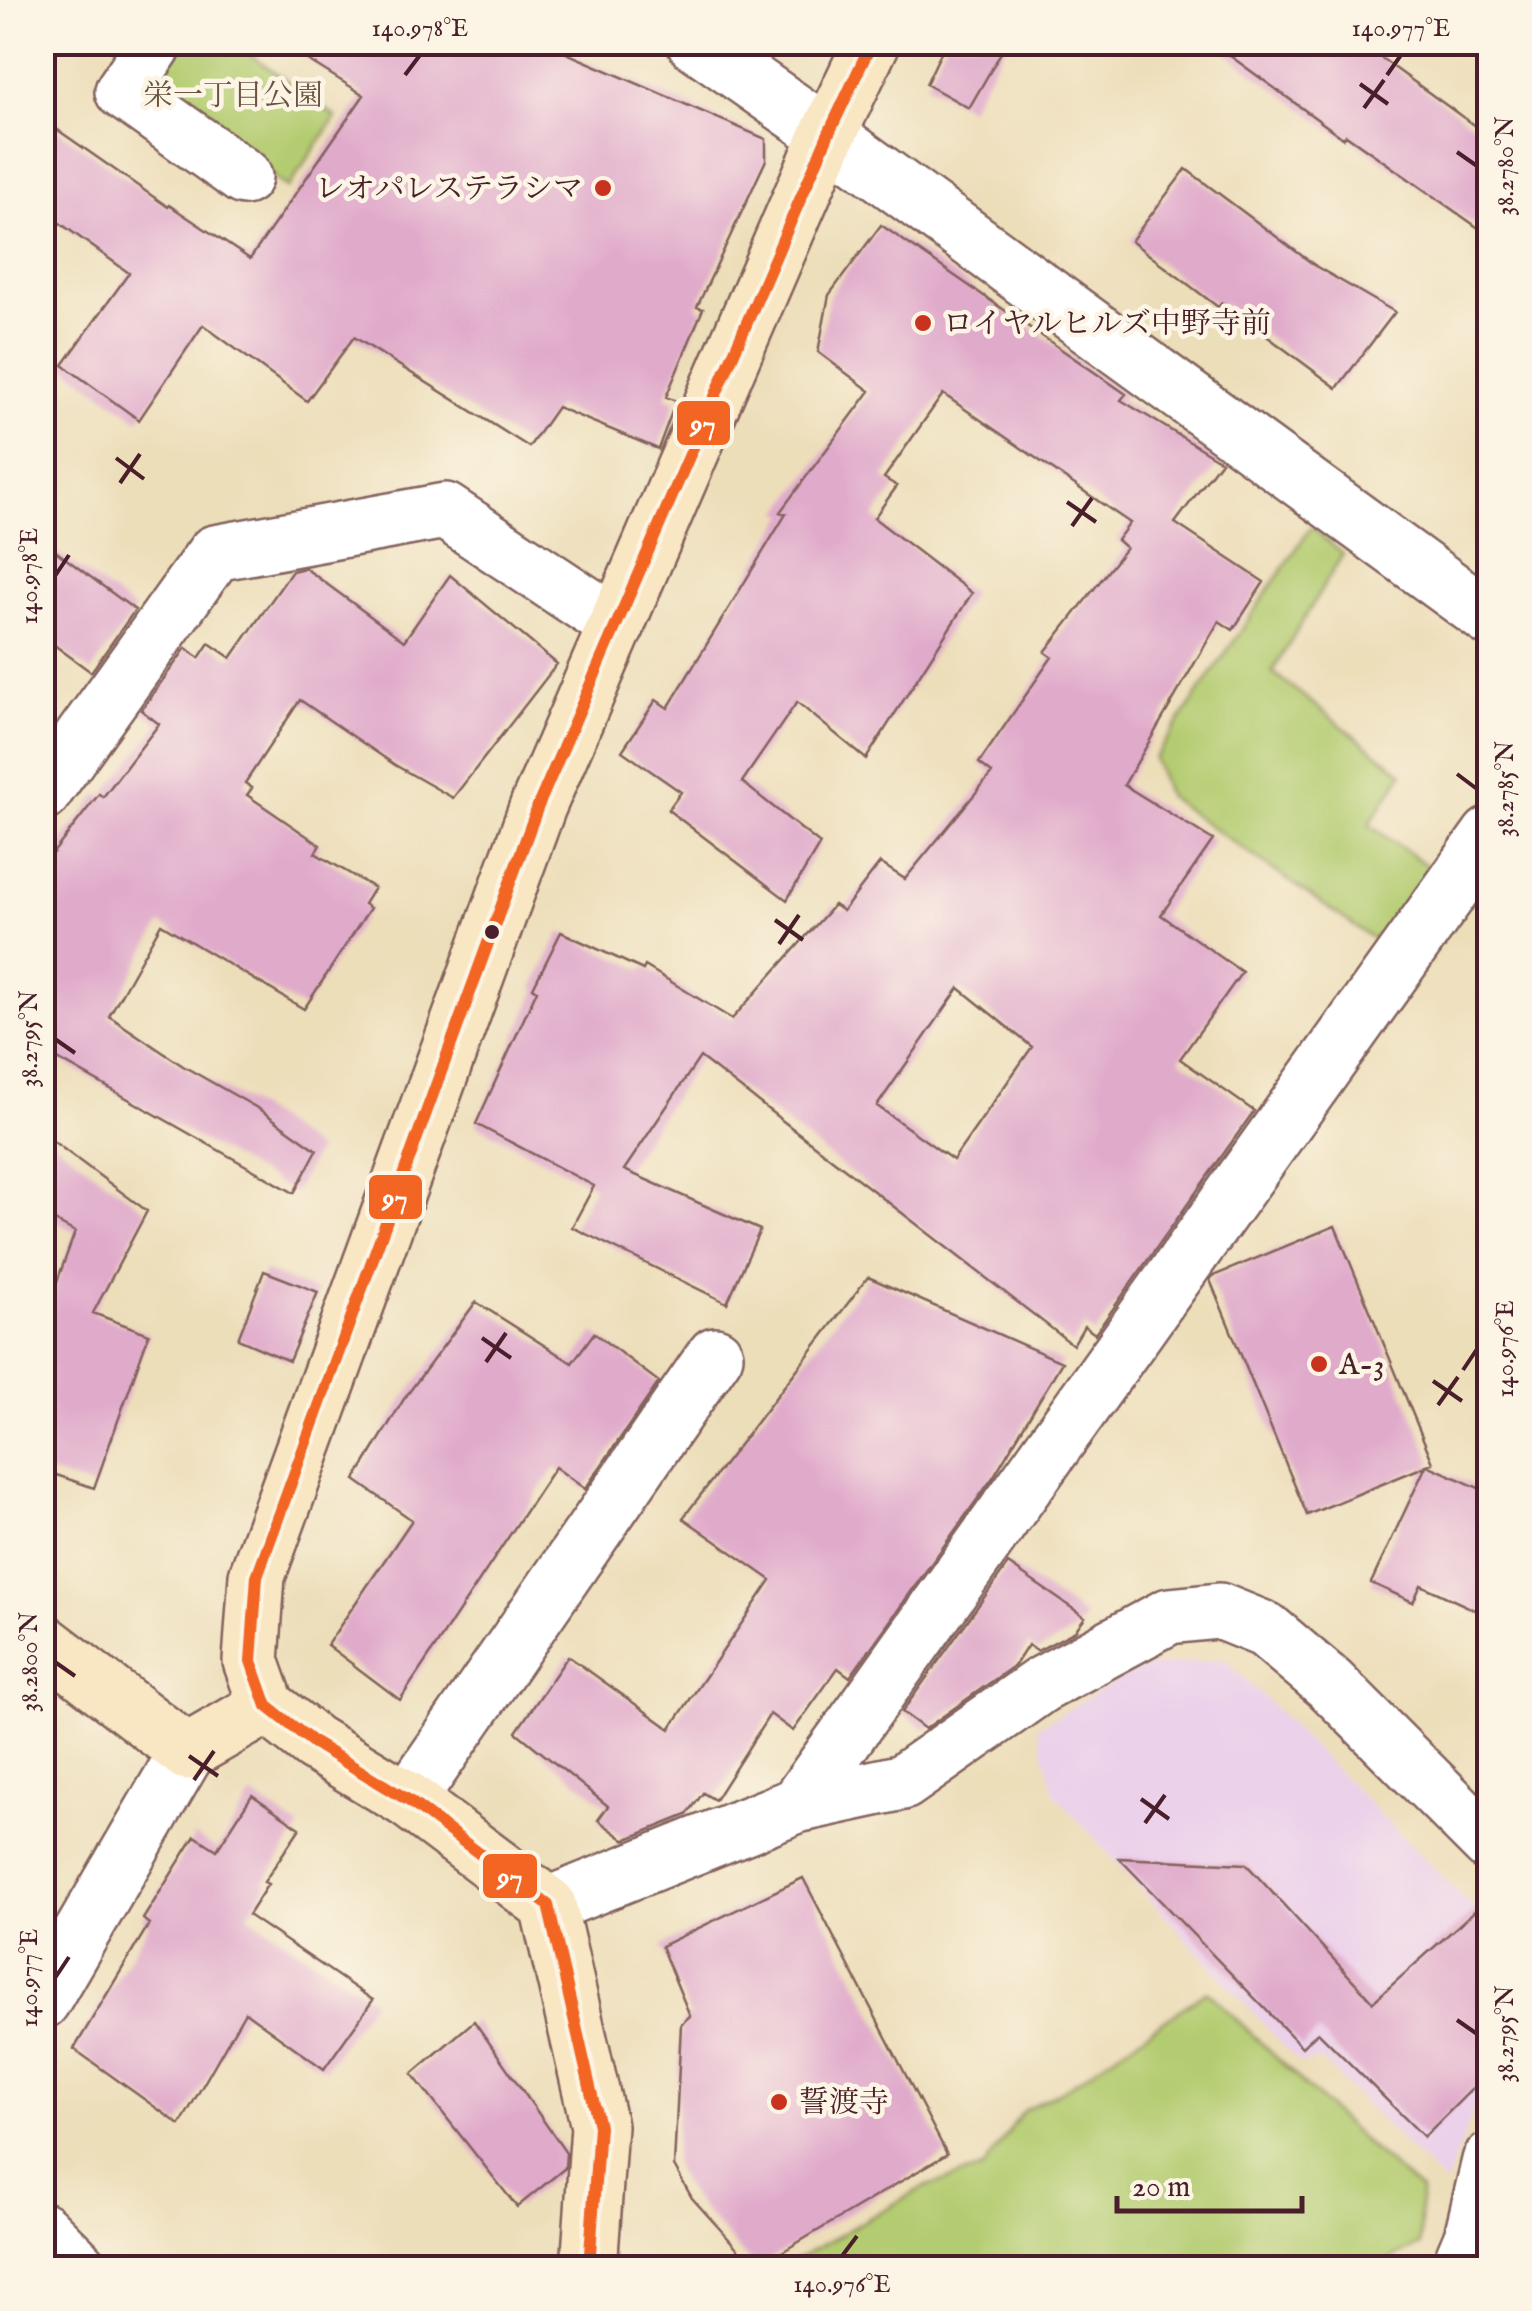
<svg xmlns="http://www.w3.org/2000/svg" width="1532" height="2311" viewBox="0 0 1532 2311" font-family="'IM FELL English','Noto Serif JP',serif">
	<rect width="100%" height="100%" fill="#fcf5e5"/>
	<filter id="ink" filterUnits="userSpaceOnUse"><feTurbulence type="fractalNoise" baseFrequency=".01" numOctaves="2"/><feDisplacementMap in="SourceGraphic" scale="20" xChannelSelector="R" yChannelSelector="G"/><feConvolveMatrix kernelMatrix="1 2 1 2 8 2 1 2 1" color-interpolation-filters="sRGB"/></filter>
	<filter id="wash" filterUnits="userSpaceOnUse"><feTurbulence type="fractalNoise" baseFrequency=".0048" numOctaves="4" result="noise"/><feDisplacementMap in="SourceGraphic" scale="40" xChannelSelector="R" yChannelSelector="G"/><feGaussianBlur stdDeviation="2.25" result="paint"/><feColorMatrix in="noise" values="0 0 0 0 0 0 0 0 0 0 0 0 0 0 0 0 0 1.4 0 .05"/><feComposite in="paint" operator="in"/></filter>
	<g filter="url(#wash)">
		<rect width="100%" height="100%" fill="#eddeba"/>
		<path fill="#ecd1ea" d="M1225 1659 1489 1924V2089L1477 2101 1445 2185 1321 2060 1299 2063 1055 1795 1037 1727 1138 1668Z"/>
		<path fill="#b4cc71" stroke="#7f764e" stroke-width="2.5" d="M181 43H235L336 117 288 188 161 95 162 70Z
			M1311 527 1343 554 1272 672 1403 773 1369 825 1442 876 1392 952 1168 797 1154 759Z
			M1207 1991 1364 2142 1420 2190V2245L1371 2268H781L924 2187 983 2169 1023 2111 1071 2085Z"/>
		<g id="blocks">
			<path fill="#e0aacb" fill-rule="evenodd" d="M279 42H541L766 139V160L697 307 703 309 666 397 676 401 658 449 557 407 529 447 354 337 307 401 203 325 139 420 63 365 129 273 42 210V119L168 207 169 205 250 259 364 95Z
				M946 42H1007L969 108 926 84Z
				M1211 42H1359L1490 137V236L1346 135 1343 138Z
				M1186 169 1317 267 1395 312 1337 388 1222 303 1218 307 1131 241Z
				M881 225 1126 394 1121 400 1221 461 1175 523 1264 582 1233 630 1219 621 1124 785 1213 840 1161 915 1242 972 1180 1059 1254 1111 1095 1334 1084 1326 1073 1345 700 1057 624 1170 760 1230 727 1303 572 1227 594 1186 476 1124 537 990 533 988 561 932 643 970 645 966 732 1019 834 905 843 911 880 863 905 879 992 773 979 763 1052 657 1045 652 1126 548 1117 540 1130 523 943 394 884 478 897 486 874 518 972 593 866 759 797 702 742 782 820 844 787 900 668 810 681 792 622 751 656 700 668 708 786 514 780 512 870 391 818 352 829 295ZM959 988 1032 1047 953 1160 877 1106Z
				M42 541 135 610 91 672 42 636Z
				M305 568 404 641 450 575 557 664 453 798 395 765 300 700 245 783 252 788 247 795 320 845 315 853 374 888 364 904 370 908 304 1009 161 924 109 1016 183 1066 259 1109 317 1150 294 1193 42 1050V867L99 794 103 797 159 724 141 710 186 648 199 658 209 643 231 658 292 571Z
				M42 1133 147 1211 93 1313 149 1334 94 1488 42 1470V1294L51 1298 75 1232 42 1214Z
				M1335 1226 1433 1463 1427 1465 1490 1493V1617L1421 1585 1413 1602 1371 1583 1426 1466 1307 1515 1210 1280 1213 1276Z
				M264 1271 318 1292 289 1361 238 1339Z
				M868 1277 1062 1362 994 1476 850 1677 838 1668 793 1731 770 1714 715 1800 703 1793 687 1815 625 1840 598 1820 608 1806 516 1732 568 1656 670 1729 771 1580 683 1518Z
				M476 1302 572 1363 594 1333 659 1382 585 1489 555 1467 400 1700 327 1645 412 1520 355 1480 404 1399Z
				M1008 1564 1085 1617 1075 1631 1037 1651 1028 1645 1015 1665 925 1729 902 1712Z
				M252 1795 300 1828 264 1882 268 1884 248 1915 373 2000 324 2069 245 2012 180 2125 74 2049 149 1924 143 1919 195 1836 217 1850Z
				M1119 1858 1246 1864 1373 2002 1490 1897V2071L1424 2137 1318 2032 1302 2047Z
				M803 1878 947 2154 755 2268 692 2198 674 2166 681 2024 690 2016 661 1946Z
				M474 2021 566 2153 565 2168 517 2207 412 2074Z"/>
		</g>
	</g>
	<g filter="url(#ink)">
		<use href="#blocks" fill-opacity="0" stroke="#83625d" stroke-width="2.5"/>
		<g fill="none" stroke-linecap="round" stroke-linejoin="round">
			<g stroke="#83625d" stroke-width="60">
				<path id="street" d="M156 42 123 91 244 177
					M695 42 828 135 1490 618
					M42 794 215 553 445 511 617 625
					M408 1800 715 1355
					M797 1805 1490 835
					M548 1905 797 1805 903 1782 1041 1685 1169 1616 1219 1611 1266 1630 1330 1684 1490 1844
					M42 2001 187 1752
					M42 2230 80 2268
					M1459 2268 1472 2237 1490 2161"/>
			</g>
			<g stroke="#83625d" stroke-width="60">
				<path id="secondary" d="M42 1641 187 1752 267 1706
					M589 2268 599 2126 548 1905 408 1800 314 1743 267 1706 251 1661 257 1576 538 806 828 135 872 42"/>
			</g>
			<use href="#street" stroke="#fff" stroke-width="55"/>
			<use href="#secondary" stroke="#f9e7c3" stroke-width="55"/>
			<g stroke="#fcf5e5" stroke-width="20">
				<path id="bus-1" d="M589 2268 599 2126 548 1905 408 1800 314 1743 267 1706 251 1661 257 1576 538 806 828 135 872 42"/>
			</g>
			<use href="#bus-1" stroke="#f26522" stroke-width="12"/>
		</g>
	</g>
	<path fill="none" stroke="#4a1f2b" stroke-width="4" d="M405 75 420 55M1387 75 1401 55M1360 84 1388 104M1364 108 1384 80M1457 152 1477 166M116 458 144 479M120 483 140 454M1067 502 1096 522M1072 526 1092 498M55 576 69 555M1457 774 1477 789M775 920 803 940M779 944 799 915M55 1039 75 1053M482 1338 511 1358M486 1362 506 1333M1463 1370 1477 1349M1433 1381 1462 1401M1438 1405 1458 1377M55 1662 75 1676M189 1756 218 1776M194 1780 214 1751M1141 1799 1169 1819M1145 1823 1165 1795M55 1978 69 1957M1457 2020 1477 2034M842 2256 857 2236"/>
	<g fill="#c8321e" stroke="#fcf5e5" stroke-width="4">
		<circle cx="603" cy="188" r="10"/>
		<circle cx="923" cy="323" r="10"/>
		<circle cx="1319" cy="1364" r="10"/>
		<circle cx="779" cy="2102" r="10"/>
	</g>
	<circle fill="#4a1f2b" stroke="#fcf5e5" stroke-width="4" cx="492" cy="932" r="9"/>
	<g text-anchor="middle" stroke-width="9" stroke-linejoin="round" paint-order="stroke">
		<g font-size="30" fill="#6a5340" stroke="#fcf5e5">
			<text x="233" y="105">栄一丁目公園</text>
		</g>
		<g font-size="30" fill="#4a1f2b" stroke="#fcf5e5" text-anchor="start">
			<text x="583" y="198" text-anchor="end">レオパレステラシマ</text>
			<text x="943" y="333">ロイヤルヒルズ中野寺前</text>
			<text x="1339" y="1374">A-3</text>
			<text x="799" y="2112">誓渡寺</text>
		</g>
	</g>
	<g stroke="#fcf5e5" stroke-width="4">
		<rect x="675" y="399" width="57" height="48" rx="10" fill="#f26522"/>
		<rect x="367" y="1173" width="57" height="48" rx="10" fill="#f26522"/>
		<rect x="481" y="1852" width="58" height="48" rx="10" fill="#f26522"/>
	</g>
	<g font-size="28" text-anchor="middle" font-weight="bold" fill="#fff">
		<text x="703" y="433">97</text>
		<text x="395" y="1207">97</text>
		<text x="510" y="1886">97</text>
	</g>
	<rect width="1532" height="2311" fill="none" stroke="#fcf5e5" stroke-width="110"/>
	<path d="M1117 2196v15h185v-15" fill="none" stroke="#4a1f2b" stroke-width="5"/>
	<text x="1132" y="2196" font-size="30" fill="#4a1f2b" stroke="#fcf5e5" stroke-width="8" paint-order="stroke">20 m</text>
	<rect x="55" y="55" width="1422" height="2201" fill="none" stroke="#4a1f2b" stroke-width="4"/>
	<g font-size="25" text-anchor="middle" fill="#4a1f2b">
		<text x="420" y="36">140.978°E</text>
		<text x="1401" y="36">140.977°E</text>
		<text transform="translate(1504 166) rotate(-90)" y="9">38.2780°N</text>
		<text transform="translate(28 576) rotate(-90)" y="9">140.978°E</text>
		<text transform="translate(1504 789) rotate(-90)" y="9">38.2785°N</text>
		<text transform="translate(28 1039) rotate(-90)" y="9">38.2795°N</text>
		<text transform="translate(1504 1349) rotate(-90)" y="9">140.976°E</text>
		<text transform="translate(28 1662) rotate(-90)" y="9">38.2800°N</text>
		<text transform="translate(28 1978) rotate(-90)" y="9">140.977°E</text>
		<text transform="translate(1504 2034) rotate(-90)" y="9">38.2795°N</text>
		<text x="842" y="2292">140.976°E</text>
	</g>
</svg>
